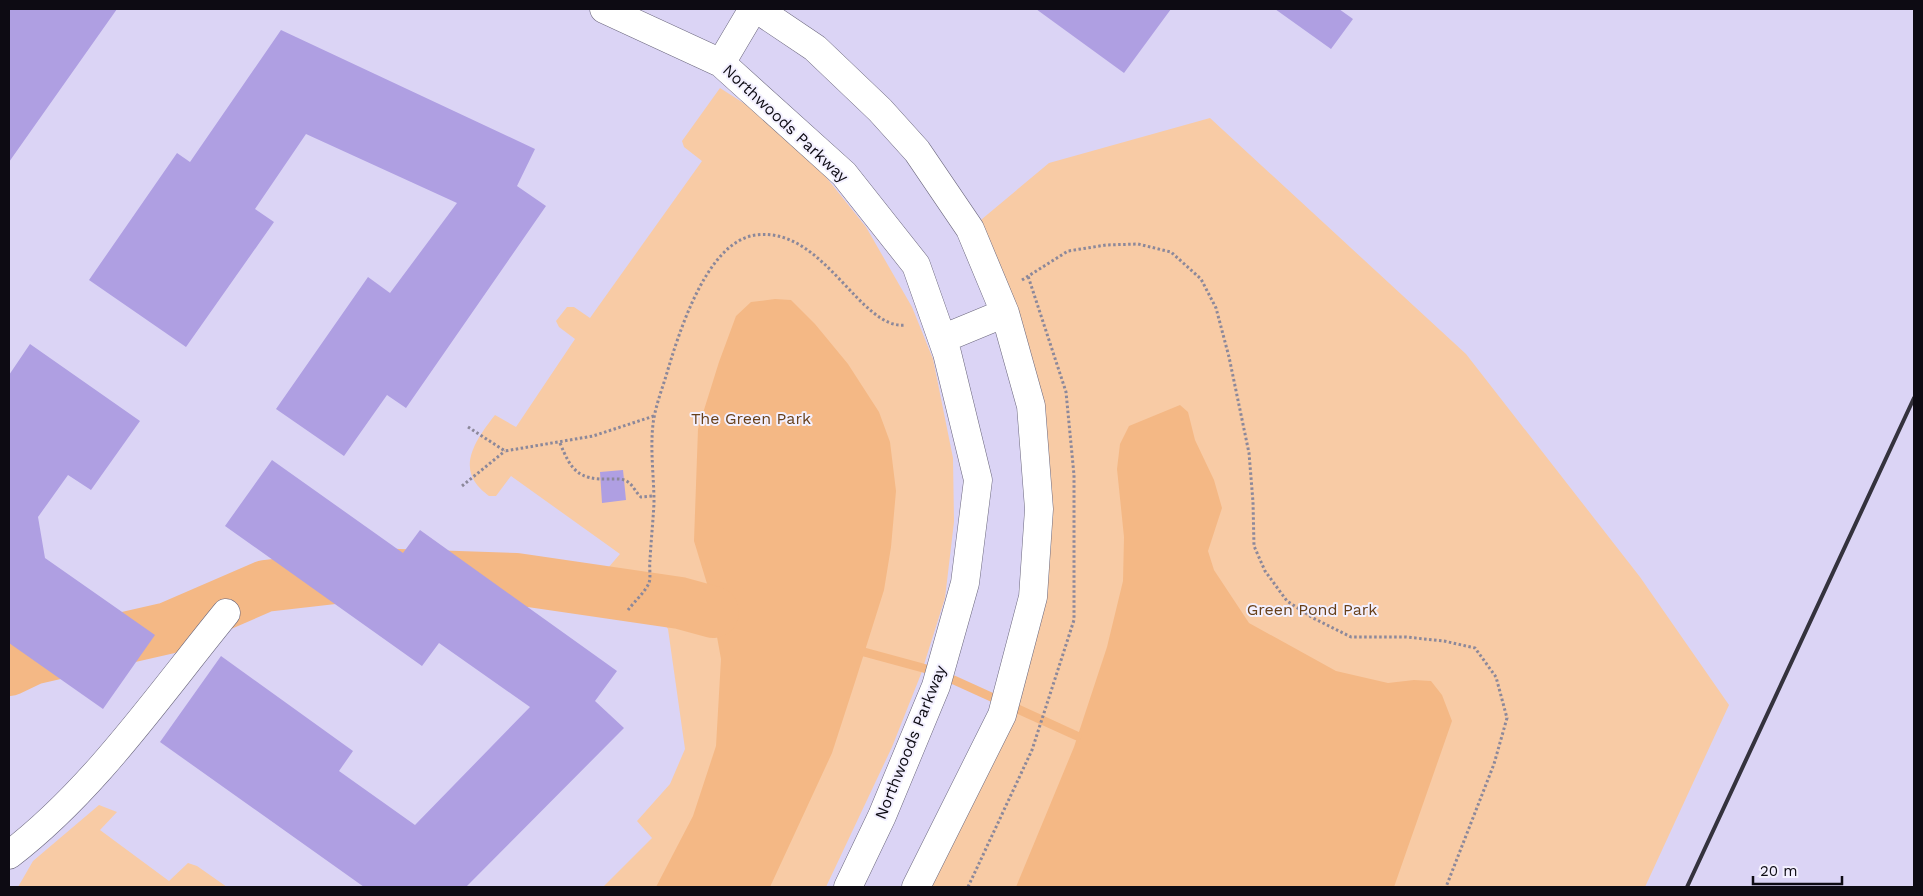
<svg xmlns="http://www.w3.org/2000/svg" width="1923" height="896" viewBox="0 0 1923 896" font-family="'Work Sans',sans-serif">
	<rect width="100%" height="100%" fill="#e6e1fa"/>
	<path fill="#dbd4f5" d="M9 9H1914V887H9Z"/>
	<path fill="#f8cba5" d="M720 88 759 113 814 162 866 227 912 307 933 359 953 458 954 522 945 598 921 674 892 747 826 887H603L652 838 637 821 670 784 685 749 668 629 652 608 609 576 608 568 620 554 511 476 496 496H489C484 492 478 487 475 482 460 460 481 433 495 415L516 427 575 339 559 327 556 321 567 307H574L590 318 702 161 684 147 682 141Z
		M1210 118 1466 354 1640 577 1729 705 1645 887H916L1002 715 1033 596 1031 406 970 229 1049 163Z
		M99 805 117 812 100 830 169 881 188 863 197 866 227 887H18L33 861Z"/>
	<path fill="#f4b885" d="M775 299 791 300 815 324 848 364 879 412 890 442 896 491 891 547 884 590 856 679 832 753 770 887H656L693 816 716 746 721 659 708 587 694 541 698 429 719 362 736 316 751 302Z
		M1180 405 1188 412 1195 440 1214 480 1222 508 1208 551 1214 570 1249 623 1336 671 1388 683 1414 680 1431 681 1442 695 1452 721 1394 887H1016L1074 747 1107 647 1123 581 1124 537 1117 469 1120 444 1129 426Z"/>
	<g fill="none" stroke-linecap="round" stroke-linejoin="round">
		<path stroke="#f4b885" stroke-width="9" d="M864 652 934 671 1077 736"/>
		<path stroke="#f4b885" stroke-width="52" d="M9 670 32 659 168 628 265 586 370 574 516 579 680 603 713 612"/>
	</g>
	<path fill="#af9fe2" d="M9 9H117L9 162Z
		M1036 9H1171L1124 73Z
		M1275 9H1339L1353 19 1331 49Z
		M281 30 535 149 517 186 546 206 406 408 387 395 344 456 276 409 368 277 390 293 457 203 306 134 255 209 274 222 186 347 89 280 177 153 190 162Z
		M30 344 140 421 91 490 68 475 38 517 45 558 155 635 103 709 9 643V375Z
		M272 460 403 553 420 530 617 671 595 701 624 728 466 887H364L160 742 221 656 353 751 339 771 415 825 530 707 439 643 422 666 225 526Z
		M623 470 626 500 602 503 600 472Z"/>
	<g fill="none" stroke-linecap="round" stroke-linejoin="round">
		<g stroke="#6b677d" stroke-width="29">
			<path id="minor" d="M604 9 721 63 844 174 916 265 947 353 978 480 965 583 936 686 882 816 848 887
				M757 9 815 48 880 110 917 151 970 229 1005 313 1031 406 1039 509 1033 597 1002 715 916 887
				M721 63 753 9
				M942 339 1005 313
				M9 855C95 789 158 696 226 613"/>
		</g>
		<path stroke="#8c889a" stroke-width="3" stroke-dasharray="2.5 2.5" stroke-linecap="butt" d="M1022 280 1068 251 1106 245 1138 244 1171 252 1201 279 1216 308 1229 357 1249 453 1253 502 1254 546 1265 571 1287 601 1313 618 1351 637H1406L1444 641 1475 648 1496 677 1507 718 1494 764 1446 887
			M468 427 505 451 593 436 654 416
			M560 443C571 470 578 480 609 479 615 479 623 478 628 482 633 485 636 493 641 497L653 496
			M462 486 505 451
			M628 610C634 602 645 592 649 583 651 577 649 567 650 560 651 541 653 522 654 503 654 476 650 451 653 424 655 408 661 392 666 376 678 336 706 241 756 235 824 226 860 331 906 325
			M968 887 1032 750 1074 620V475L1066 392 1028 276"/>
		<use href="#minor" stroke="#fff" stroke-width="28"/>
		<path stroke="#34323d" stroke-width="4" d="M1687 887 1914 398"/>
	</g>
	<g text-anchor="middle" stroke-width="4" stroke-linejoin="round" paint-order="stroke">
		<g font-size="16" fill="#0d0b13" stroke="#f3f0ff">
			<text transform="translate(786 123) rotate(43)" y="6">Northwoods Parkway</text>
			<text transform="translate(910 742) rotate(-68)" y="6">Northwoods Parkway</text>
		</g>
		<g font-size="16" fill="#67401a" stroke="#f3f0ff">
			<text x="751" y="424">The Green Park</text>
			<text x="1312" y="615">Green Pond Park</text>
		</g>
	</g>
	<rect width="1923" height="896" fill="none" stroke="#0d0b13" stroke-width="20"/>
	<path d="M1753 876v8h89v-8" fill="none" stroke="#0d0b13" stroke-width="2.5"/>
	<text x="1760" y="876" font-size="15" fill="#0d0b13" stroke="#f3f0ff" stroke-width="4" paint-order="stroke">20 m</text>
</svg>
